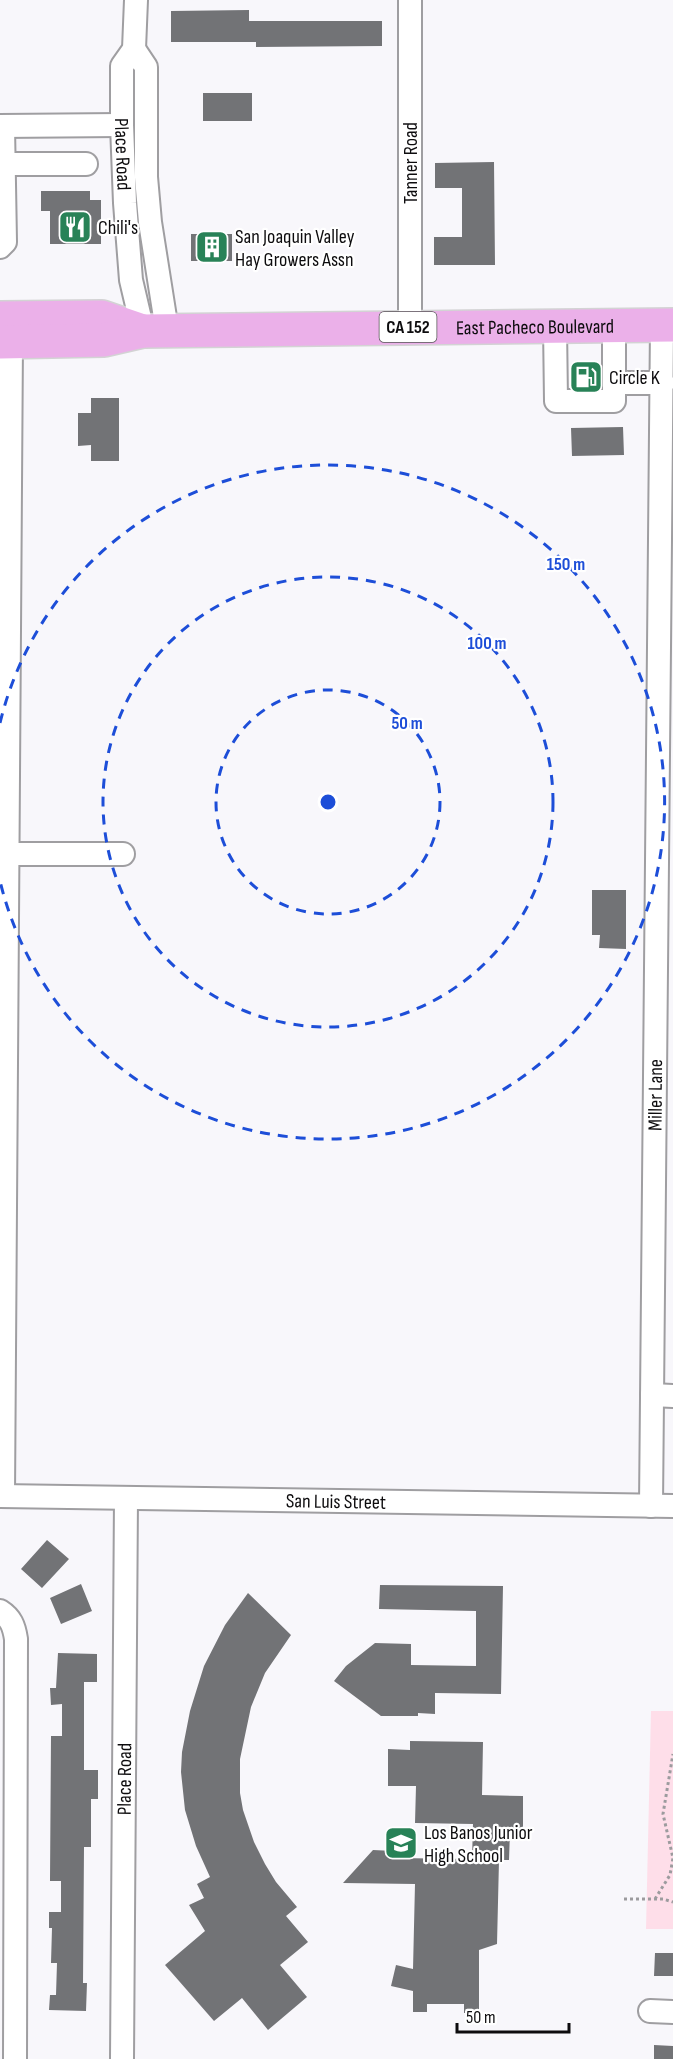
<svg xmlns="http://www.w3.org/2000/svg" width="673" height="2059" viewBox="0 0 673 2059" font-family="'Sofia Sans Condensed',sans-serif">
	<rect width="100%" height="100%" fill="#f8f7fb"/>
	<path fill="#fedee9" d="M651 1711H673V1929H646Z"/>
	<path fill="#727376" d="M249 10V21H382V46L256 47V42H171V11Z
		M203 93H252V121H203Z
		M494 162 495 265H434V237H462V188H435V163Z
		M41 191H90V200H101V244H50V211H41Z
		M191 234H232V261H191Z
		M576 361H595V387H576Z
		M91 398H119V461H91V445L78 446V413H91Z
		M623 427 624 455 572 456 571 428Z
		M592 890H626V949L599 948 600 935H592Z
		M47 1540 69 1559 42 1588 21 1569Z
		M81 1584 92 1611 61 1624 50 1598Z
		M380 1585 503 1586 501 1694 435 1693V1714L418 1713V1716H381L334 1681 346 1666 375 1643 411 1644V1665L476 1666V1611L379 1609Z
		M248 1593 291 1635 265 1673 251 1707 240 1759V1793L243 1810 254 1842 265 1864 276 1882 297 1907 286 1916 308 1942 280 1965 307 1997 268 2030 242 1998 214 2021 165 1965 205 1931 189 1905 204 1898 197 1884 210 1877 196 1846 185 1810 181 1772 182 1752 190 1711 204 1666 225 1625Z
		M58 1653 97 1654V1682H84V1770H98V1799H91V1847H84L83 1983H87L86 2011 49 2010 50 1995H56L57 1963H51L52 1928H49V1912H61V1881H50L51 1736H62V1704L51 1705 50 1688H56Z
		M410 1741 483 1742 482 1795 523 1796V1831H510L509 1860H499L497 1944 479 1950V2013H464V2004H427V2012H413V1991L391 1986 396 1965 413 1969 415 1884 343 1883 373 1850 394 1851V1858L472 1859 473 1824 415 1823 416 1786H388V1749L410 1750Z
		M655 1953H673V1976H654Z
		M654 2045 673 2046V2059H654Z"/>
	<g fill="none" stroke-linecap="round" stroke-linejoin="round">
		<g stroke="#9f9ea1" stroke-width="26">
			<g id="minor">
				<path id="s1" d="M136 0 134 49 122 66V125L125 203 131 280 143 331"/>
				<path d="M410 0V327"/>
				<path d="M134 49 146 67V177L150 222 167 330"/>
				<path d="M0 126 122 125"/>
				<path d="M4 164H86"/>
				<path d="M0 247 5 242 3 126"/>
				<path d="M555 326 556 401H614V325"/>
				<path d="M614 383H663"/>
				<path d="M0 854H123"/>
				<path d="M652 1395 673 1396"/>
				<path id="s2" d="M0 1496 673 1506"/>
				<path d="M3 1496 11 342"/>
				<path id="s3" d="M651 1506 662 325"/>
				<path d="M0 1611C11 1618 14 1626 16 1639L15 2059"/>
				<path d="M650 2011 673 2012"/>
				<path id="s4" d="M122 2059 126 1498"/>
			</g>
		</g>
		<g stroke="#d3d3d4" stroke-width="36">
			<g id="highway">
				<path d="M0 318 102 317 143 331"/>
				<path id="s5" d="M0 342 104 340 143 331 673 325"/>
			</g>
		</g>
		<path stroke="#9c9b9e" stroke-width="3" stroke-dasharray="3 3" stroke-linecap="butt" d="M624 1899H663L673 1902
			M655 1899 670 1875 673 1858 663 1814 673 1754"/>
		<use href="#minor" stroke="#fff" stroke-width="22"/>
		<use href="#highway" stroke="#ebb0e9" stroke-width="33"/>
	</g>
	<g fill="none" stroke="#1d4ed8" stroke-width="3" stroke-dasharray="10 8">
		<circle cx="328" cy="802" r="112"/>
		<circle cx="328" cy="802" r="225"/>
		<path d="M0 723A337 337 0 1 1 0 881"/>
	</g>
	<defs>
		<g id="restaurant-square" transform="scale(1.725)"><rect x="-9" y="-9" width="18" height="18" rx="4" fill="#288257" stroke="#fff"/><path d="M-5-6h1v4h1v-4h1v4h1v-4h1v5L-1.5 .5V6h-2V.5L-5-1ZM5-6V6H3V1.5H1.5Q1.5-4 5-6Z" fill="#fff"/></g>
		<g id="building-square" transform="scale(1.725)"><rect x="-9" y="-9" width="18" height="18" rx="4" fill="#288257" stroke="#fff"/><path d="M-4-6H4V6H1V3H-1V6H-4ZM-2.5-4.3h1.7v1.8h-1.7ZM.8-4.3h1.7v1.8H.8ZM-2.5-1h1.7V.8h-1.7ZM.8-1h1.7V.8H.8Z" fill="#fff"/></g>
		<g id="fuel-square" transform="scale(1.725)"><rect x="-9" y="-9" width="18" height="18" rx="4" fill="#288257" stroke="#fff"/><path d="M-5.5-6h7V0h2V4h1.3V-2.5L3-4.5l.8-.8L6-3V5H2.5V1h-1V6h-7ZM-4.2-4.7v3.2H.2V-4.7Z" fill="#fff"/></g>
		<g id="school-square" transform="scale(1.725)"><rect x="-9" y="-9" width="18" height="18" rx="4" fill="#288257" stroke="#fff"/><path d="M0-5L7-2L0 1L-7-2ZM-4 1L0 2.5L4 1V4Q0 6-4 4Z" fill="#fff"/></g>
	</defs>
	<g fill-rule="evenodd">
		<use href="#restaurant-square" x="75" y="227"/>
		<use href="#building-square" x="212" y="247"/>
		<use href="#fuel-square" x="586" y="377"/>
		<use href="#school-square" x="401" y="1843"/>
	</g>
	<g text-anchor="middle" stroke-width="4.5" stroke-linejoin="round" paint-order="stroke">
		<rect fill="#fff" stroke="#565556" stroke-width="1.5" x="379.5" y="312" width="57" height="30" rx="4.5"/>
		<g font-size="18" font-weight="bold" fill="#0d0c0e">
			<text x="408" y="333">CA 152</text>
		</g>
		<g font-size="20" fill="#0d0c0e" stroke="#fff">
			<text dy="7" stroke="none"><textPath href="#s1" startOffset="158">Place Road</textPath></text>
			<text transform="translate(410 163) rotate(-90)" y="7">Tanner Road</text>
			<text dy="7" stroke="none"><textPath href="#s5" startOffset="536">East Pacheco Boulevard</textPath></text>
			<text dy="7" stroke="none"><textPath href="#s3" startOffset="411">Miller Lane</textPath></text>
			<text dy="7" stroke="none"><textPath href="#s2" startOffset="336">San Luis Street</textPath></text>
			<text dy="7" stroke="none"><textPath href="#s4" startOffset="280">Place Road</textPath></text>
		</g>
		<g font-size="20" fill="#0d0c0e" stroke="#fff" text-anchor="start">
			<text x="98" y="234">Chili's</text>
			<text x="235" y="243">San Joaquin Valley<tspan x="235" dy="23">Hay Growers Assn</tspan></text>
			<text x="609" y="384">Circle K</text>
			<text x="424" y="1839">Los Banos Junior<tspan x="424" dy="23">High School</tspan></text>
		</g>
	</g>
	<circle cx="328" cy="802" r="9" fill="#1d4ed8" stroke="#fff" stroke-width="3"/>
	<g font-size="18" text-anchor="middle" font-weight="bold" fill="#1d4ed8" stroke="#fff" stroke-width="4.5" stroke-linejoin="round" paint-order="stroke">
		<text x="566" y="570">150 m</text>
		<text x="487" y="649">100 m</text>
		<text x="407" y="729">50 m</text>
	</g>
	<path d="M457 2023v9h112v-9" fill="none" stroke="#0d0c0e" stroke-width="3"/>
	<text x="466" y="2023" font-size="18" fill="#0d0c0e" stroke="#ffffff" stroke-width="4.5" paint-order="stroke">50 m</text>
</svg>
